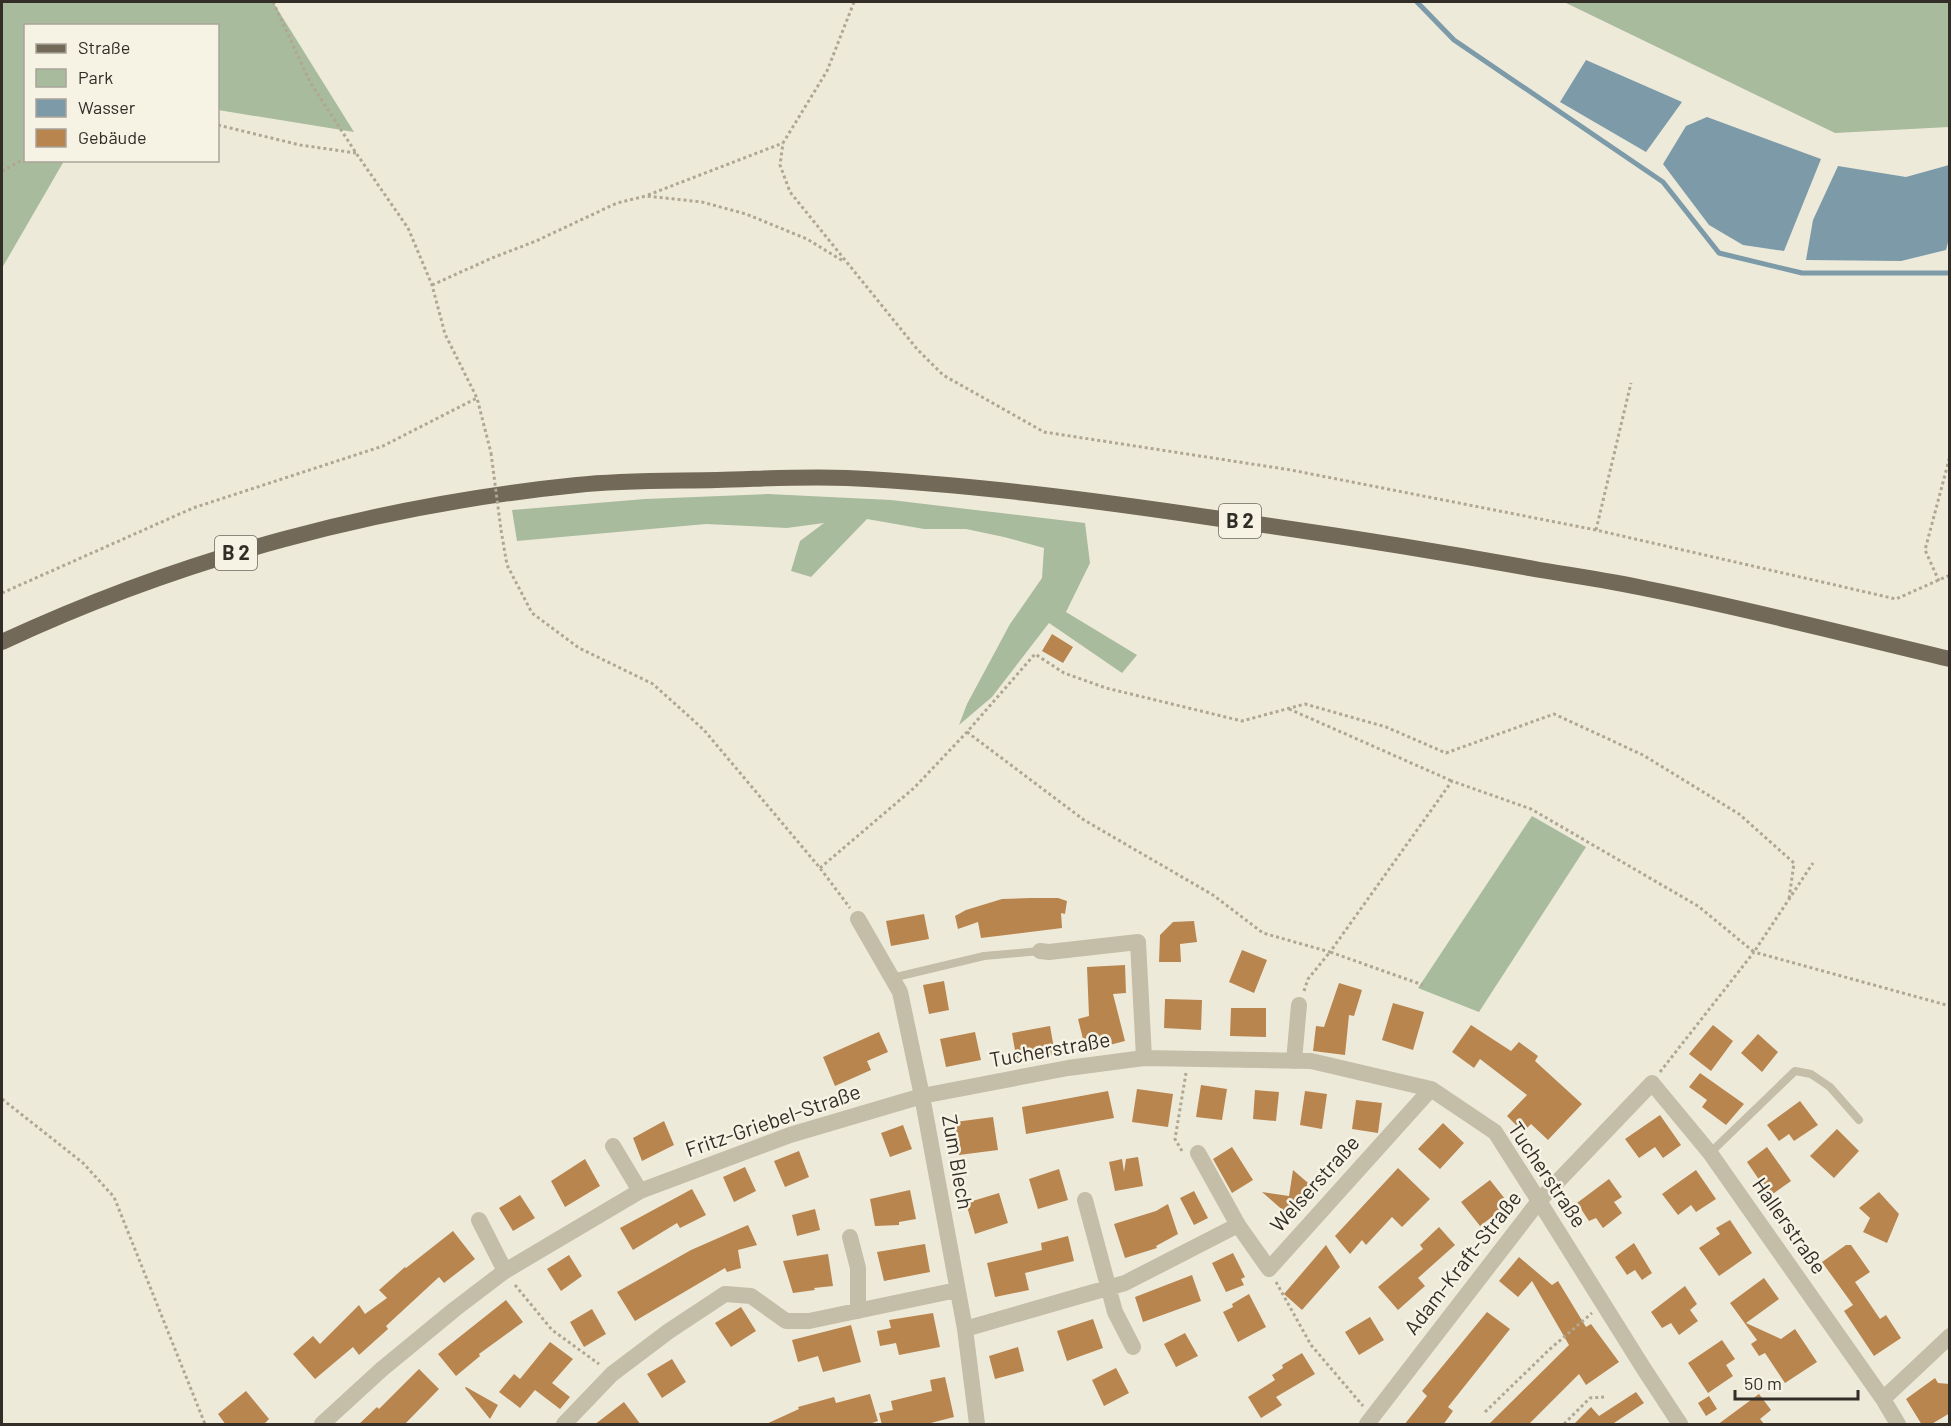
<svg xmlns="http://www.w3.org/2000/svg" width="1951" height="1426" viewBox="0 0 1951 1426" font-family="Barlow,sans-serif">
	<rect width="100%" height="100%" fill="#eeeada"/>
	<path fill="#a8bb9c" d="M2 2H273L354 132 218 110V26H26V160L64 161 2 268Z
		M1564 2H1949V127L1835 133Z
		M768 494 891 500 1085 523 1090 563 1066 612 1137 655 1122 673 1049 623 992 697 959 725 967 704 1010 624 1042 578 1044 548 1004 537 966 529H924L867 519 811 577 791 571 800 541 824 523 787 528 706 524 517 541 512 510 645 499Z
		M1532 816 1586 847 1479 1012 1418 988Z"/>
	<path fill="#7c9aa8" d="M1586 60 1682 102 1646 152 1560 102Z
		M1707 117 1821 159 1784 251 1743 245 1709 225 1663 164 1686 126Z
		M1949 165 1950 235 1946 250 1901 261 1806 260 1813 220 1838 166 1906 177Z"/>
	<g fill="none" stroke-linecap="round" stroke-linejoin="round">
		<path stroke="#7c9aa8" stroke-width="5" d="M1417 2 1454 40 1663 182 1719 253 1802 273H1950"/>
	</g>
	<path fill="#b8854e" d="M1052 634 1073 647 1063 663 1042 651Z
		M1030 898H1058L1067 901 1065 914 1061 913 1062 928 981 938 978 922 958 929 955 916 966 910 1002 899Z
		M924 914 929 939 891 946 886 921Z
		M1194 921 1197 942 1180 944 1181 962H1159L1160 935 1173 922Z
		M1242 950 1267 960 1254 993 1229 982Z
		M1125 965 1126 993 1113 994 1125 1041 1086 1051 1078 1019 1089 1016 1087 967Z
		M944 981 949 1010 929 1014 923 985Z
		M1339 983 1362 990 1354 1016 1349 1015 1345 1055 1313 1051 1316 1026 1324 1027Z
		M1165 999 1202 1000 1201 1030 1164 1028Z
		M1393 1003 1424 1012 1413 1050 1382 1040Z
		M1231 1008H1266V1037L1230 1036Z
		M1471 1025 1511 1051 1519 1042 1538 1056 1535 1061 1582 1104 1548 1140 1531 1124 1523 1132 1507 1116 1527 1095 1480 1059 1474 1068 1452 1052Z
		M1713 1025 1733 1041 1711 1071 1689 1054Z
		M1050 1026 1055 1054 1017 1062 1012 1033Z
		M879 1032 888 1052 867 1061 871 1070 835 1086 823 1057Z
		M975 1032 981 1060 946 1067 940 1039Z
		M1758 1034 1778 1052 1762 1072 1741 1053Z
		M1700 1073 1744 1104 1726 1125 1702 1107 1707 1100 1689 1087Z
		M1201 1085 1227 1089 1222 1120 1196 1117Z
		M1137 1089 1173 1094 1168 1127 1132 1122Z
		M1255 1090 1279 1092 1276 1121 1253 1119Z
		M1108 1091 1114 1118 1026 1134 1022 1107Z
		M1305 1091 1327 1094 1322 1129 1300 1125Z
		M1356 1100 1382 1103 1378 1133 1352 1129Z
		M1800 1101 1818 1125 1794 1141 1789 1134 1779 1141 1767 1125Z
		M1660 1115 1681 1145 1663 1158 1655 1147 1639 1158 1625 1139Z
		M993 1117 998 1150 959 1155 955 1122Z
		M664 1121 674 1145 642 1161 633 1138Z
		M1443 1123 1464 1143 1440 1169 1418 1149Z
		M903 1125 912 1149 890 1157 881 1133Z
		M1837 1129 1859 1151 1834 1178 1810 1156Z
		M1232 1147 1253 1180 1232 1193 1213 1159Z
		M1767 1147 1791 1181 1770 1196 1747 1162Z
		M799 1151 809 1177 785 1187 774 1161Z
		M1138 1157 1143 1186 1115 1191 1109 1162 1122 1159 1124 1172 1126 1159Z
		M585 1159 600 1186 565 1207 551 1181Z
		M745 1167 756 1191 734 1202 723 1177Z
		M1398 1168 1430 1199 1402 1227 1392 1217 1366 1245 1362 1240 1350 1254 1335 1236Z
		M1059 1169 1068 1200 1038 1209 1029 1179Z
		M1293 1170 1314 1188 1285 1222 1286 1213 1262 1192 1289 1196Z
		M1696 1170 1716 1199 1696 1212 1691 1205 1678 1215 1662 1194Z
		M1609 1179 1622 1197 1614 1202 1622 1213 1603 1228 1596 1218 1589 1221 1577 1203Z
		M1490 1180 1509 1204 1480 1226 1461 1202Z
		M692 1189 706 1215 680 1228 677 1223 633 1250 620 1228Z
		M910 1190 916 1219 899 1222V1225L875 1226 870 1199Z
		M1194 1191 1208 1218 1194 1225 1180 1198Z
		M1879 1192 1899 1214 1887 1243 1863 1232 1870 1218 1859 1208Z
		M999 1193 1008 1223 975 1234 966 1203Z
		M520 1195 535 1218 513 1231 499 1208Z
		M1168 1204 1178 1234 1156 1246 1157 1248 1125 1258 1114 1224 1156 1211Z
		M815 1209 820 1230 797 1236 792 1215Z
		M1730 1220 1752 1253 1719 1276 1699 1248 1720 1234 1716 1228Z
		M748 1225 757 1245 738 1250 741 1268 727 1272 725 1268 635 1321 617 1292 691 1250Z
		M1439 1227 1455 1245 1418 1278 1425 1286 1398 1310 1378 1287 1423 1249 1420 1245Z
		M453 1231 475 1259 444 1283 439 1277 386 1326 388 1329 359 1355 353 1347 315 1379 293 1354 313 1336 320 1344 359 1305 365 1314 387 1298 379 1290 405 1267 406 1268Z
		M1068 1236 1074 1261 1025 1273 1029 1290 995 1297 987 1263 1042 1250 1041 1243Z
		M1634 1243 1652 1273 1642 1280 1635 1270 1627 1275 1615 1257Z
		M925 1244 930 1272 884 1281 877 1252Z
		M1326 1245 1340 1267 1302 1310 1284 1294Z
		M1846 1245H1851L1870 1272 1855 1282 1880 1319 1886 1315 1901 1338 1874 1356 1844 1311 1853 1305 1822 1262Z
		M1233 1253 1245 1277 1241 1279 1244 1285 1226 1292 1212 1263Z
		M828 1254 833 1286 814 1288 815 1290 793 1293 783 1261Z
		M569 1255 582 1276 561 1291 547 1269Z
		M1519 1257 1552 1285 1558 1281 1586 1327 1591 1324 1619 1362 1586 1385 1579 1374 1528 1425H1488L1569 1345 1532 1281 1518 1297 1499 1281Z
		M1192 1275 1201 1301 1143 1322 1135 1297Z
		M1764 1278 1779 1299 1746 1323 1781 1339 1795 1329 1817 1362 1785 1383 1765 1353 1759 1356 1751 1344 1757 1340 1730 1303Z
		M1685 1286 1697 1304 1690 1310 1698 1321 1679 1335 1671 1323 1662 1328 1651 1312Z
		M1249 1294 1266 1327 1238 1342 1223 1312 1233 1307 1232 1304Z
		M506 1300 523 1322 479 1354 480 1356 456 1376 438 1354Z
		M741 1307 756 1331 731 1347 715 1323Z
		M592 1309 606 1334 584 1347 570 1322Z
		M1487 1312 1510 1329 1448 1407 1453 1411 1443 1425H1404L1427 1396 1422 1391Z
		M933 1313 940 1347 899 1355 896 1343 880 1346 877 1331 891 1328 889 1320Z
		M1370 1317 1384 1340 1359 1355 1345 1332Z
		M1093 1319 1103 1348 1067 1361 1057 1331Z
		M851 1325 861 1362 823 1372 818 1356 798 1362 792 1340Z
		M1185 1333 1198 1356 1176 1367 1164 1344Z
		M1722 1340 1735 1359 1726 1365 1733 1376 1708 1393 1688 1363Z
		M550 1342 573 1359 552 1383 570 1397 560 1409 535 1390 520 1408 499 1392 514 1374 520 1379Z
		M1018 1347 1024 1371 995 1379 989 1356Z
		M1302 1353 1315 1374 1276 1397 1282 1405 1261 1418 1248 1397 1275 1380 1272 1375 1283 1368 1282 1365Z
		M672 1359 686 1382 662 1398 647 1374Z
		M1116 1368 1129 1393 1104 1406 1092 1380Z
		M419 1369 439 1389 404 1425H358L377 1407 379 1409Z
		M945 1377 954 1417 923 1425H882L879 1413 893 1410 891 1401 932 1391 930 1380Z
		M1935 1378 1938 1383 1950 1384V1413L1930 1425H1922L1906 1399Z
		M466 1387 498 1405 490 1419 465 1388Z
		M246 1391 269 1419 263 1425H226L218 1414Z
		M1636 1392 1644 1403 1611 1425H1573L1591 1407 1599 1416Z
		M870 1394 878 1421 866 1425H764L799 1409 798 1407 834 1397 836 1403Z
		M1759 1394 1771 1410 1760 1419 1765 1425H1717Z
		M1709 1396 1717 1409 1706 1416 1698 1403Z
		M624 1402 641 1425H594Z"/>
	<g fill="none" stroke-linecap="round" stroke-linejoin="round">
		<path stroke="#b0a792" stroke-width="3" stroke-dasharray="3 3" stroke-linecap="butt" d="M273 2 310 82 356 153 408 228 432 285 445 334 477 398 491 453
			M854 2 827 71 783 143 780 165 790 192 917 349 943 375 1044 432 1291 470 1596 530 1896 599 1950 575
			M218 125 300 145 356 153
			M2 171 26 158
			M648 195 783 143
			M432 285 492 258 536 241 617 203 646 196 702 202 746 214 807 239 843 261
			M501 530 507 565 532 613 579 648 653 684 704 730 820 868 850 908
			M1596 530 1631 383
			M1939 581 1925 550 1950 456
			M2 593 193 508 383 446 477 398
			M1289 709 1452 781
			M967 732 1084 820 1213 895 1263 933 1330 952 1452 781 1531 809 1698 906 1754 952 1813 863
			M820 868 914 788 967 732 1035 654 1064 673 1106 688 1242 721 1305 704 1386 727 1446 753 1554 714 1643 755 1739 814 1794 863 1789 899
			M1304 991 1308 979 1330 952 1423 985
			M1660 1072 1754 952 1950 1006
			M2 1099 83 1163 114 1197 205 1424
			M1182 1151 1175 1139 1186 1073
			M1276 1282 1311 1345 1363 1406
			M515 1285 552 1330 599 1364
			M1485 1412 1550 1349 1592 1313
			M1564 1424 1590 1398 1604 1397"/>
		<path stroke="#c4bda7" stroke-width="8" d="M892 978 984 956 1040 951
			M1710 1153 1795 1071 1811 1074 1830 1087 1859 1120"/>
		<path stroke="#c4bda7" stroke-width="16" d="M858 919 900 992 922 1096 965 1329 977 1424
			M1040 951 1049 952 1138 942 1144 1058
			M1294 1061 1299 1005
			M613 1146 640 1191
			M1198 1153 1238 1225
			M1085 1200 1115 1312 1133 1347
			M479 1220 505 1271
			M850 1237 858 1268V1311
			M965 1329 1125 1283 1238 1225 1269 1269 1431 1089
			M1883 1399 1950 1336
			M322 1424 382 1369 455 1309 505 1271 640 1191 790 1135 922 1096 1068 1068 1144 1058 1311 1061 1431 1089 1495 1132 1539 1201 1644 1369 1680 1424
			M564 1424 612 1374 669 1331 725 1294 751 1296 786 1321H809L957 1290
			M1367 1424 1539 1201 1652 1083 1710 1153 1883 1399 1898 1424"/>
		<path stroke="#726959" stroke-width="16" d="M2 642C182 558 379 505 577 485 623 480 670 481 717 480 760 479 804 476 847 478 970 484 1092 500 1214 518 1323 533 1431 550 1540 570 1576 576 1612 581 1648 589 1749 609 1849 635 1950 659"/>
		<path stroke="#b0a792" stroke-width="3" stroke-dasharray="3 3" stroke-linecap="butt" d="M491 453 501 530"/>
	</g>
	<g text-anchor="middle" stroke-width="5" stroke-linejoin="round" paint-order="stroke">
		<g fill="#f6f3e5" stroke="#6d6860" stroke-width="1.5">
			<rect x="1219" y="504" width="42" height="34" rx="4.5"/>
			<rect x="215" y="536" width="42" height="34" rx="4.5"/>
		</g>
		<g font-size="20" font-weight="bold" fill="#322d27">
			<text x="1240" y="528">B 2</text>
			<text x="236" y="560">B 2</text>
		</g>
		<g font-size="21" fill="#322d27" stroke="#f6f3e5">
			<text transform="translate(1050 1050) rotate(-10)" y="7">Tucherstraße</text>
			<text transform="translate(773 1121) rotate(-19)" y="7">Fritz-Griebel-Straße</text>
			<text transform="translate(957 1162) rotate(80)" y="7">Zum Blech</text>
			<text transform="translate(1547 1175) rotate(56)" y="7">Tucherstraße</text>
			<text transform="translate(1315 1184) rotate(-48)" y="7">Welserstraße</text>
			<text transform="translate(1789 1226) rotate(55)" y="7">Hallerstraße</text>
			<text transform="translate(1463 1263) rotate(-52)" y="7">Adam-Kraft-Straße</text>
		</g>
	</g>
	<rect width="1951" height="1426" fill="none" stroke="#322d27" stroke-width="6"/>
	<rect x="24" y="24" width="195" height="138" fill="#f6f3e5" stroke="#a8a499" stroke-width="1.5"/>
	<rect x="36" y="44" width="30" height="9" fill="#726959" stroke="#a8a499" stroke-width="1.5"/>
	<text x="78" y="54" font-size="18" fill="#322d27">Straße</text>
	<rect x="36" y="69" width="30" height="18" fill="#a8bb9c" stroke="#a8a499" stroke-width="1.5"/>
	<text x="78" y="84" font-size="18" fill="#322d27">Park</text>
	<rect x="36" y="99" width="30" height="18" fill="#7c9aa8" stroke="#a8a499" stroke-width="1.5"/>
	<text x="78" y="114" font-size="18" fill="#322d27">Wasser</text>
	<rect x="36" y="129" width="30" height="18" fill="#b8854e" stroke="#a8a499" stroke-width="1.5"/>
	<text x="78" y="144" font-size="18" fill="#322d27">Gebäude</text>
	<path d="M1735 1390v9h123v-9" fill="none" stroke="#322d27" stroke-width="3"/>
	<text x="1744" y="1390" font-size="18" fill="#322d27" stroke="#f6f3e5" stroke-width="4.5" paint-order="stroke">50 m</text>
</svg>
